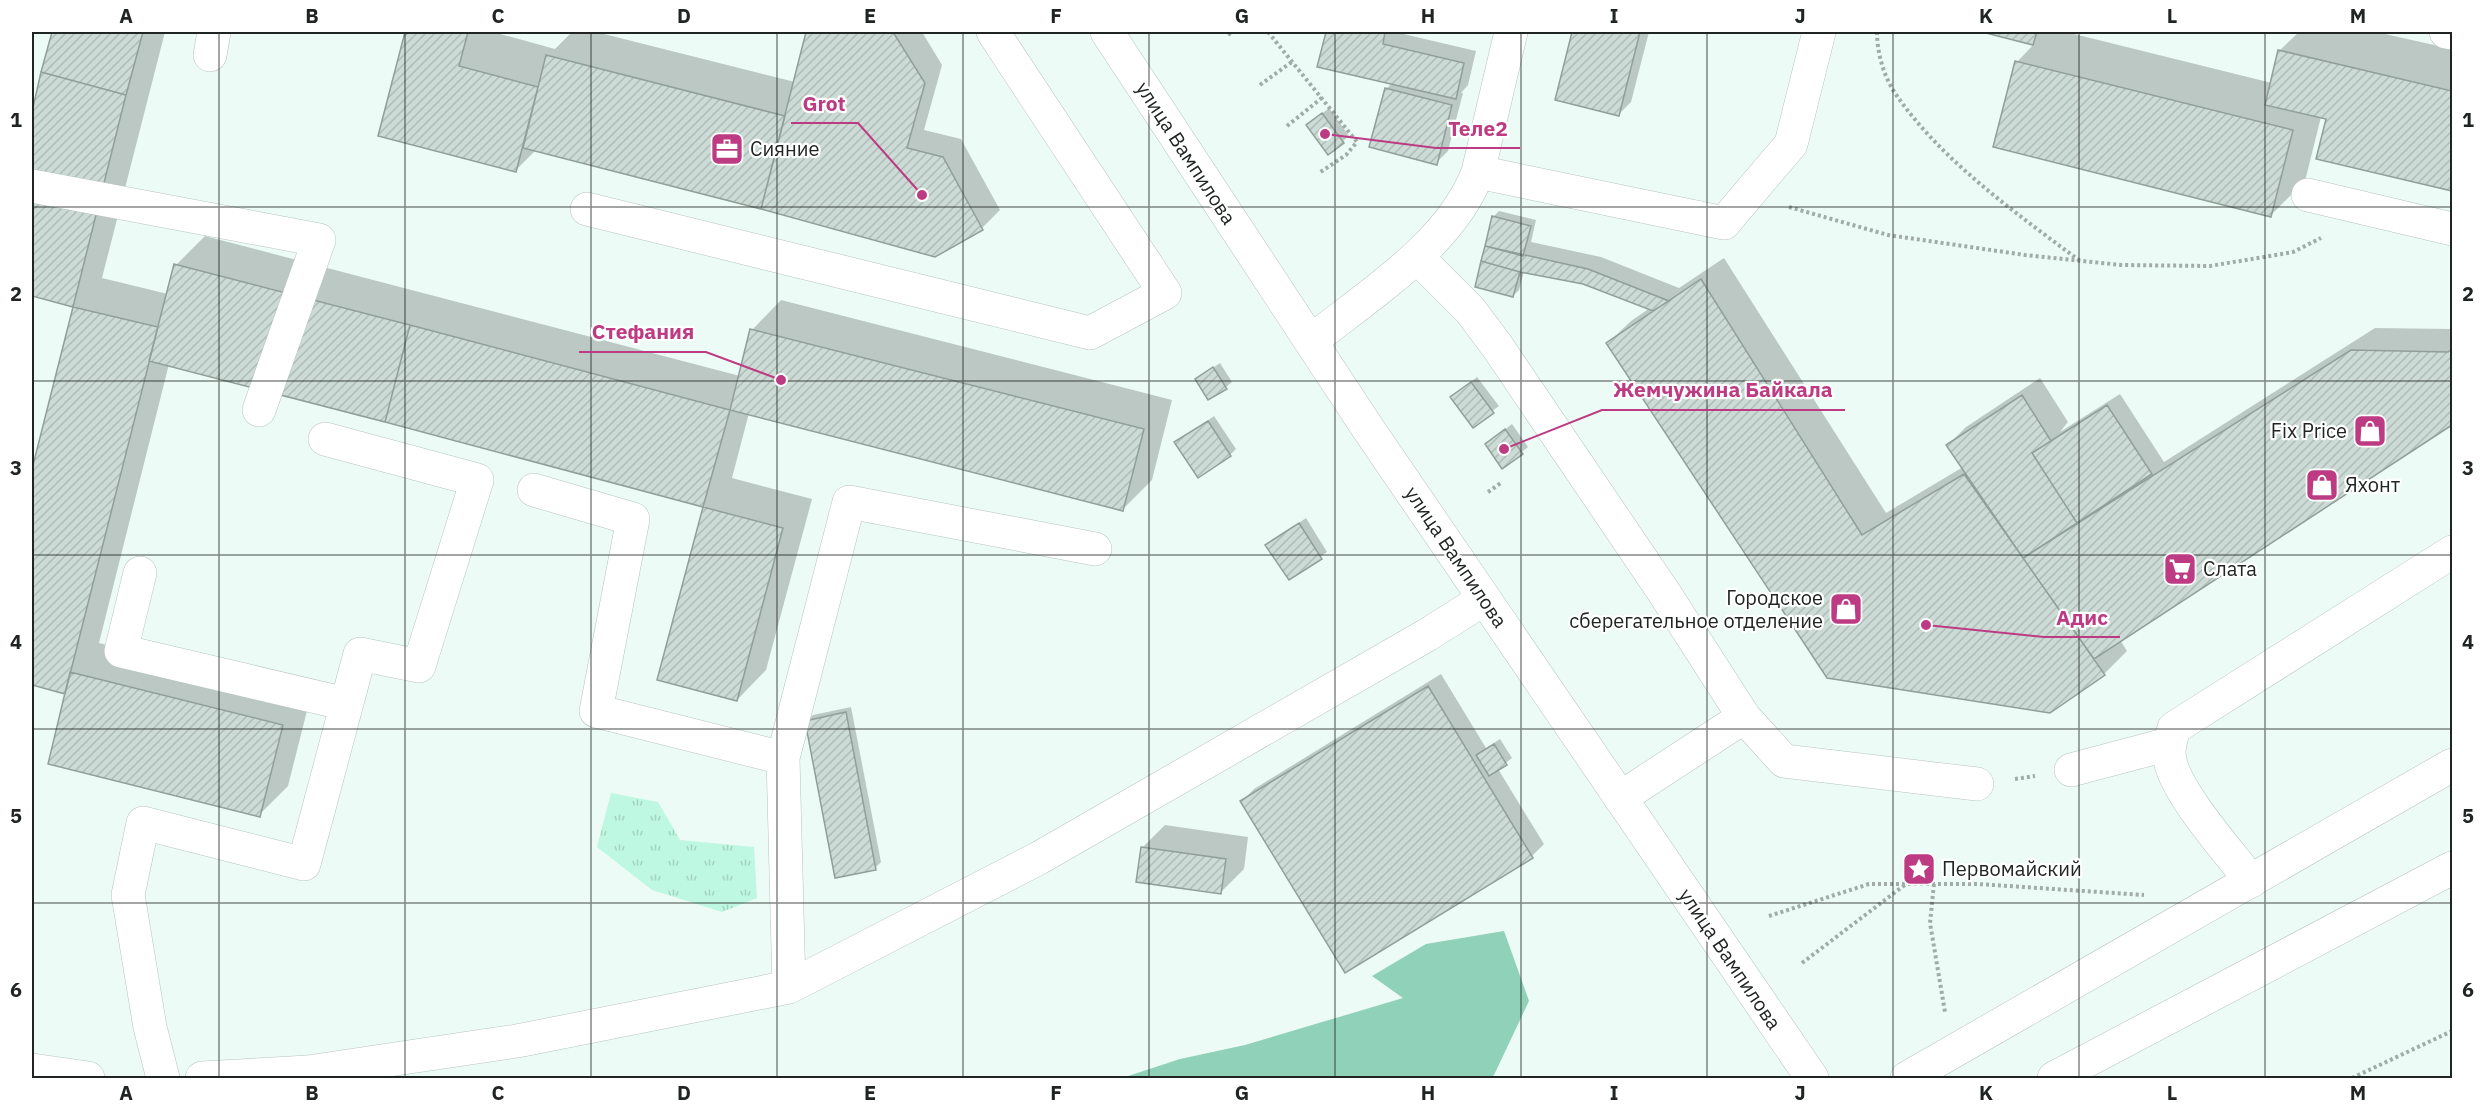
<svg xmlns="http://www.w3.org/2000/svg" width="2484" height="1110" viewBox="0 0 2484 1110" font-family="'IBM Plex Sans',sans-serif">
	<defs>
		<pattern id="park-tufts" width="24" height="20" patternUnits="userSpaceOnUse" patternTransform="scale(1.5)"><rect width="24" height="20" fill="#bef7e2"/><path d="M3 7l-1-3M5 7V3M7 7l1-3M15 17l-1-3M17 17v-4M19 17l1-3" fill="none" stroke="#a3d4c2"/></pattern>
		<pattern id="building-hatch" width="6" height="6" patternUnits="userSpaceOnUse" patternTransform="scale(1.5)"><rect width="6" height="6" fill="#ccdbd5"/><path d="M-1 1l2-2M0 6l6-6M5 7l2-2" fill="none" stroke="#afbcb7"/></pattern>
	</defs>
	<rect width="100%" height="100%" fill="#ecfbf5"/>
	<path fill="url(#park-tufts)" d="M611 793 658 802 680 840 754 847 757 898 722 912 652 890 597 847Z"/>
	<path fill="#90d1ba" d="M1504 931 1529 1001 1494 1075 1489 1078H1122L1180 1059 1245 1045 1403 998 1372 976 1426 944Z"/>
	<path fill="#0003" d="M55 32H165L102 278 168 294 176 265 205 236 740 376 752 330 781 300 1172 400 1152 480 1123 509 749 413 732 478 812 499 766 670 737 700 659 679 705 506 169 364 99 643 311 695 288 786 259 815 67 693 32 684V475L75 306 32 295V122Z
		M407 32H493L555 49 572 32H596L795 82 809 32H922L942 65 924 130 961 139 1000 210 982 228 761 208 536 150 515 171 380 135Z
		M1327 32H1395L1476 51 1468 85 1461 93H1463L1448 151 1436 163 1386 89 1392 83 1319 66Z
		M1574 32H1649L1631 102 1619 114 1557 99Z
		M1988 32H2066L2272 83 2279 51 2299 32H2376L2452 49V189L2318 158 2327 118 2321 117 2305 181 2271 215 2017 62 2034 44Z
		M1329 108 1349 136 1343 141 1308 125Z
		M1499 211 1536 220 1531 242 1601 257 1679 288 1724 258 1886 513 1963 467 1948 445 1966 427 2040 378 2068 422 2060 432 2120 394 2164 462 2375 328 2452 329V423L2120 640 2127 651 2104 674 2050 712 1608 343 1631 321 1650 308 1584 282 1524 271 1519 290 1513 296 1493 217Z
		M1220 363 1232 382 1226 387 1197 379Z
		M1477 377 1499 406 1473 425 1452 397Z
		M1214 416 1236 449 1230 455 1176 443Z
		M1512 424 1528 447 1503 467 1493 439Z
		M1306 518 1327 552 1289 578 1267 545Z
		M1441 674 1486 748 1500 739 1512 758 1498 769 1544 844 1532 856 1242 801 1254 789Z
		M851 707 881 862 875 868 807 721 813 715Z
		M1165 825 1248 837 1244 869 1221 892 1142 848Z"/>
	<path fill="url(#building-hatch)" stroke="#919f99" stroke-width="1.5" d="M52 32H143L126 95 41 72Z
		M405 32H468L459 66 538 87 516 172 378 136Z
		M806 32H893L925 83 907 148 943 157 983 230 935 257 761 209Z
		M1326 32H1385L1383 44 1464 63 1456 99 1317 67Z
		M1572 32H1640L1619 116 1555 100Z
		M1982 32H2037L2033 45Z
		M2278 50 2452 91V191L2316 159 2326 119 2265 105Z
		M546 55 785 116 761 209 523 148Z
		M2015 61 2293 130 2271 217 1993 147Z
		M41 72 126 95 73 307 32 296V112Z
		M1385 88 1452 105 1437 165 1369 147Z
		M1322 113 1344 143 1328 155 1306 125Z
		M1492 216 1531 226 1523 256 1485 246Z
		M1485 246 1588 269 1669 301 1653 311 1583 284 1520 272 1481 261Z
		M1481 261 1520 272 1513 297 1475 287Z
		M174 264 410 325 385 422 149 361Z
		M1701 279 1862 535 1964 474 2105 675 2050 713 1827 678 1606 343Z
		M73 307 158 327 65 694 32 685V469Z
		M410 325 730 410 703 507 385 422Z
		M750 329 1144 429 1123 511 730 410Z
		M2452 349V425L2094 659 2023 558 2351 350 2448 352Z
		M1213 367 1227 389 1208 400 1195 379Z
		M1471 382 1494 413 1473 428 1450 397Z
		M2022 395 2051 441 2032 453 2077 523 2023 558 1946 445Z
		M2107 405 2152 474 2077 523 2032 453Z
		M1208 421 1231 456 1198 478 1174 442Z
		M1505 429 1523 454 1502 469 1485 444Z
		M703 507 783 528 737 701 657 680Z
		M1299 523 1322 559 1289 580 1265 545Z
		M70 672 283 725 260 817 48 764Z
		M1428 686 1533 858 1345 973 1240 801Z
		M846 712 876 870 835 878 805 721Z
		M1494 744 1507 765 1489 776 1476 755Z
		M1141 847 1226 859 1221 894 1136 882Z"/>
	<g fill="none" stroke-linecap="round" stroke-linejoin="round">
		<g stroke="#b6c5bf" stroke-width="34">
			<path id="minor" d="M1107 32 1367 427 1812 1078
				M2446 32 2452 33
				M210 55 214 32
				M1478 172 1724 223 1791 144 1819 32
				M32 186 319 240 259 410
				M2308 195 2452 229
				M587 209 1090 333 1165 293 993 32
				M1417 257 1470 310 1497 346 1665 594 1744 717 1784 761 1977 784
				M1311 341C1370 294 1451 244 1478 172L1511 32
				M534 490 633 519 596 711 783 758
				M140 573 121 651 346 704
				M2071 770 2169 744
				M1620 798 1744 717
				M2251 881C2229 852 2176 793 2170 760 2167 749 2171 739 2174 728L2452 552
				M789 987 783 758 849 502 1095 549
				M32 1070 88 1078
				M163 1078 150 1027 128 895 143 823 304 864 360 654 419 666 477 480 325 439
				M202 1078 308 1072 517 1041 789 987 1039 858 1427 635 1484 599"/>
		</g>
		<g stroke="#b6c5bf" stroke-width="34">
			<path id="major" d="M1907 1078 2452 765
				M2054 1078 2452 868"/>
		</g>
		<path stroke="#a1aca8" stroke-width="4" stroke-dasharray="3 3" stroke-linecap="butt" d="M1268 32 1357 142 1346 155 1319 173
			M1877 32C1877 53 1884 78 1897 96 1943 162 2016 213 2080 261
			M1228 35 1232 32
			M1260 85 1293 61
			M1287 126 1323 97
			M1789 207 1888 235 2025 255 2121 265 2210 266 2293 252 2321 238
			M1488 492 1502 482
			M2015 779 2035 776
			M1934 884 1930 923 1945 1012
			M1769 916 1869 884H1978L2144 895
			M1802 963 1906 884
			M2352 1078 2452 1031"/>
		<use href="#minor" stroke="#fff" stroke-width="33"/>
		<use href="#major" stroke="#fff" stroke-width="33"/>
	</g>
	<path fill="none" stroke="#202523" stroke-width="1.5" stroke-opacity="0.55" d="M219 32V1078M405 32V1078M591 32V1078M777 32V1078M963 32V1078M1149 32V1078M1335 32V1078M1521 32V1078M1707 32V1078M1893 32V1078M2079 32V1078M2265 32V1078M32 207H2452M32 381H2452M32 555H2452M32 729H2452M32 903H2452"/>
	<defs>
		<g id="office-square" transform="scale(1.725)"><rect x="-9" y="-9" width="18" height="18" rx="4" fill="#bd3b83" stroke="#fff"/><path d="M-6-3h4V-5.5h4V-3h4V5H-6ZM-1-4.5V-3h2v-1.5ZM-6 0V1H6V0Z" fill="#fff"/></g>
		<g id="shop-square" transform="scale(1.725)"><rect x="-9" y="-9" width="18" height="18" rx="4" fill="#bd3b83" stroke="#fff"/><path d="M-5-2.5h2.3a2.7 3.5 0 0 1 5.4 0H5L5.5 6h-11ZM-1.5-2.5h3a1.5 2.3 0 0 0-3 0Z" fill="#fff"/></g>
		<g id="supermarket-square" transform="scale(1.725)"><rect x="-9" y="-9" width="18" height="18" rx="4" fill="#bd3b83" stroke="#fff"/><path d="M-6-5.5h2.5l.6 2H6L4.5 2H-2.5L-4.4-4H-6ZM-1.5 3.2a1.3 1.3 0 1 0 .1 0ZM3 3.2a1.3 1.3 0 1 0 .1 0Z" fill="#fff"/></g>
		<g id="sight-square" transform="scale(1.725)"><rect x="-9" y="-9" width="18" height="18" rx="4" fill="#bd3b83" stroke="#fff"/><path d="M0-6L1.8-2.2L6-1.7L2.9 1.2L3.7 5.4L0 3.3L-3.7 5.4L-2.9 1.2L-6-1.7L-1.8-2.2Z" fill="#fff"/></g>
	</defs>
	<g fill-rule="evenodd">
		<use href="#office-square" x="727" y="149"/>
		<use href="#shop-square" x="2370" y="431"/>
		<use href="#shop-square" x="2322" y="485"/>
		<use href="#supermarket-square" x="2180" y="569"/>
		<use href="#shop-square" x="1846" y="609"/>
		<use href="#sight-square" x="1919" y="869"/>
	</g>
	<g text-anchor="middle" stroke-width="4.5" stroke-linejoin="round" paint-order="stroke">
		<g font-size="20" fill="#202523" stroke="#fff" text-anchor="start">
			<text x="750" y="156">Сияние</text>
			<text x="2347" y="438" text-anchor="end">Fix Price</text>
			<text x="2345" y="492">Яхонт</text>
			<text x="2203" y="576">Слата</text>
			<text x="1823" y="605" text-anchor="end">Городское<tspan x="1823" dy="23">сберегательное отделение</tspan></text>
			<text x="1942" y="876">Первомайский</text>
		</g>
		<g font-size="20" fill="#202523" stroke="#fff">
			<text transform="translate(1186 153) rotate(57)" y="7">улица Вампилова</text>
			<text transform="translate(1456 557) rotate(56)" y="7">улица Вампилова</text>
			<text transform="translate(1730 959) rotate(56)" y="7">улица Вампилова</text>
		</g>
	</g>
	<path fill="none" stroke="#bd3b83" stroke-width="2" d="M922 195L858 123H791M1325 134L1436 148H1520M781 380L706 352H579M1504 449L1602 410H1845M1926 625L2044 637H2120"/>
	<g fill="#bd3b83" stroke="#fff" stroke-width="2">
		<circle cx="922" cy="195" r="6"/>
		<circle cx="1325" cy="134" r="6"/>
		<circle cx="781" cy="380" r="6"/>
		<circle cx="1504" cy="449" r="6"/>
		<circle cx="1926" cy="625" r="6"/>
	</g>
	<g font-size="21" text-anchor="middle" font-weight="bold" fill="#bd3b83" stroke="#fff" stroke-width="4.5" stroke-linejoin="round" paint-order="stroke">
		<text x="824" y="111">Grot</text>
		<text x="1478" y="136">Теле2</text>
		<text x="643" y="339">Стефания</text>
		<text x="1723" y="397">Жемчужина Байкала</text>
		<text x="2082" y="625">Адис</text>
	</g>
	<rect width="2484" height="1110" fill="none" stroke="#ffffff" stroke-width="66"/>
	<rect x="33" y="33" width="2418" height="1044" fill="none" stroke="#202523" stroke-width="2"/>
	<g font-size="20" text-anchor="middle" font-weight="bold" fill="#202523">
		<text x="126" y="23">A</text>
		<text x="312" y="23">B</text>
		<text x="498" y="23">C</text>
		<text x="684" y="23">D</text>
		<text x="870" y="23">E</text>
		<text x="1056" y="23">F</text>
		<text x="1242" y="23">G</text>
		<text x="1428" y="23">H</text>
		<text x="1614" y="23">I</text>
		<text x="1800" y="23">J</text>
		<text x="1986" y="23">K</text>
		<text x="2172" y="23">L</text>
		<text x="2358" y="23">M</text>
		<text x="16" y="127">1</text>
		<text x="2468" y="127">1</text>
		<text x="16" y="301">2</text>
		<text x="2468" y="301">2</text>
		<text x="16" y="475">3</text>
		<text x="2468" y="475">3</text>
		<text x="16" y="649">4</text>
		<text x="2468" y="649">4</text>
		<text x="16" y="823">5</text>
		<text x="2468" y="823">5</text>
		<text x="16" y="997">6</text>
		<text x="2468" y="997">6</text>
		<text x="126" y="1100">A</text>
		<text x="312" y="1100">B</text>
		<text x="498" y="1100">C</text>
		<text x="684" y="1100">D</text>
		<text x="870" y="1100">E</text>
		<text x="1056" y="1100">F</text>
		<text x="1242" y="1100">G</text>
		<text x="1428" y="1100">H</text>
		<text x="1614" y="1100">I</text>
		<text x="1800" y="1100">J</text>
		<text x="1986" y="1100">K</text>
		<text x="2172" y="1100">L</text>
		<text x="2358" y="1100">M</text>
	</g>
</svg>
